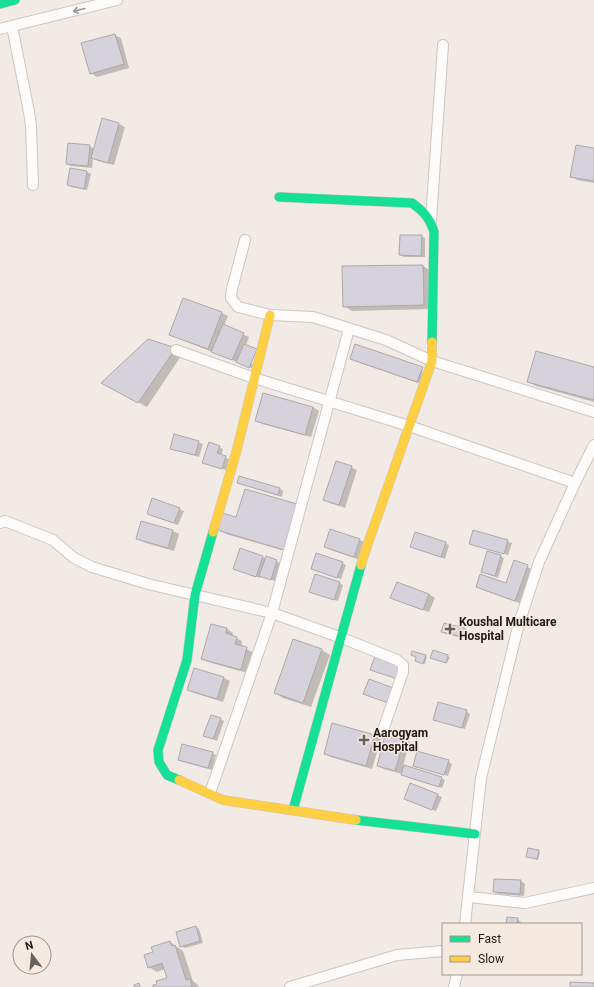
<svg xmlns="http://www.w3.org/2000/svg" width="594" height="987" viewBox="0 0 594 987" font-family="Roboto,sans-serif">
	<rect width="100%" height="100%" fill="#f1eae5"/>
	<path fill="#0003" d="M115 35 121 38 129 68 97 77 91 73Z
		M119 124 125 127 114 165 98 161 93 158 92 168 71 166 67 164 90 146 94 149Z
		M594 149V183L577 180 571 176Z
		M87 172 91 174 87 190 71 187 68 185Z
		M421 236 425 238V257H404L400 255Z
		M423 266 431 271 432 309 352 311 344 306 343 267Z
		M222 313 228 316 224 326 249 337 246 345 254 369 170 335Z
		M176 349 183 353 147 407 110 387Z
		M351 359 422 368 424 385 357 362Z
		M594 368V402L536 386 528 382Z
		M313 407 319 411 311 437 262 424 256 421Z
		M175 435 203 444 199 457 175 450Z
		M219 447 223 449 221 456 229 459 226 470 207 464Z
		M351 467 357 470 345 508 330 503 324 500Z
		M238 483 280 489 283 491 282 497Z
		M153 499 184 511 178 525 152 516Z
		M223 514 292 553 226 534 218 529Z
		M330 530 360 540 366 543 360 560 331 550 325 547Z
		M173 531 179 534 174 551 143 542 137 538Z
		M474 531 512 543 508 555 474 545Z
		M445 543 449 545 445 559 411 547Z
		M500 556 504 558 498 578 482 572Z
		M262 557 281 563 275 581 261 576 260 578 234 569Z
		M515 562 534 570 522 604 483 590 477 587 507 584Z
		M342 563 346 565 341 579 312 569Z
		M339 583 343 585 338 601 314 593Z
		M429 594 435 598 429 612 398 601 392 598Z
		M212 625 227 629 233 633 232 636 242 641 241 647 253 652 247 673 208 662 202 659Z
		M465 629 468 631 467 639 446 634 442 632Z
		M294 640 322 650 330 655 311 707 283 698 275 693Z
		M434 651 450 657 447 663 433 659Z
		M425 656 427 657 425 664 417 661Z
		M195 669 224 678 230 681 223 702 194 693 188 689Z
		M466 711 470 714 465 729 438 721Z
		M220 719 224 721 217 741 204 735Z
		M375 736 381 739 372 769 331 757 325 754Z
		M404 738 410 742 403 766 441 778 445 780 442 788 406 777 402 774 384 769 378 766 393 739Z
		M212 753 216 755 212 770 183 762 179 760Z
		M448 761 452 764 448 776 418 767Z
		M411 784 442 797 436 811 409 801Z
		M538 851 540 852 538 860 528 857Z
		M495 880 521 881 525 884 524 896 498 894 494 892Z
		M517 919 521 922V924H507Z
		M196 927 199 929 203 943 185 948 181 946Z
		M170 942 183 951 193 981 198 985 199 987H154L168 978 165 969 157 972 149 967 154 952Z"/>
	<path fill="#d5d2db" stroke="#aca9a9" d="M115 34 124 64 90 74 81 43Z
		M102 118 119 123 108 163 91 158Z
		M68 143 90 145 88 166 66 164Z
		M576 145 594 148V181L570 177Z
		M70 168 87 171 84 189 67 185Z
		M400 235H422L421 256 399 255Z
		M423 265 424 305 343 307 342 266Z
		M183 298 222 312 208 349 169 335Z
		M223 324 244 333 232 360 211 352Z
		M148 339 176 348 138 403 101 383Z
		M244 344 257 349 249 368 236 362Z
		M355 344 423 367 417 382 350 359Z
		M536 351 594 367V400L527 382Z
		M263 393 313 407 305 435 255 421Z
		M174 434 199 441 195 455 170 449Z
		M209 442 220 446 217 453 226 456 222 469 202 463Z
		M336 461 352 466 339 505 323 500Z
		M239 476 280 488 278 495 237 483Z
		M245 489 297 504 284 550 217 530 222 513 236 517Z
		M152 498 180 508 174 523 147 514Z
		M141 521 173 530 168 548 136 539Z
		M330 529 360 539 354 557 324 547Z
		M473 530 508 540 504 554 469 544Z
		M415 532 446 542 441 557 410 547Z
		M240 548 263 556 256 577 233 569Z
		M487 551 501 555 495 576 481 572Z
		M316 553 343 562 337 578 311 569Z
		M266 556 277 560 271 580 259 576Z
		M514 560 528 565 515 601 476 587 480 574 506 583Z
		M315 574 340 582 334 600 309 592Z
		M397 582 429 594 423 610 390 598Z
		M444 623 465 628 463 637 441 632Z
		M211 624 227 628 226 633 237 637 235 644 247 647 241 670 201 659Z
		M293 639 322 649 303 703 274 693Z
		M433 650 448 655 446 663 430 658Z
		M412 651 426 655 423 664 415 661 416 657 411 655Z
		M375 656 405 666 401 680 370 670Z
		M194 668 224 677 217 699 187 690Z
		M369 679 396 689 391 704 363 694Z
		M438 702 467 710 462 728 433 720Z
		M211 715 221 718 213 739 203 736Z
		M332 723 375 735 366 766 324 754Z
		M393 734 405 737 395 771 377 766 385 736 392 738Z
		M182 744 213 752 208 768 178 760Z
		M417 751 449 760 444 775 413 766Z
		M404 765 442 777 439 787 401 775Z
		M410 783 438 794 432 810 404 799Z
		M528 848 539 850 537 859 526 857Z
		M494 879 521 880 520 894 493 892Z
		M507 917 518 918 517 924H506Z
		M196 926 200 941 180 947 176 932Z
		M170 941 172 946 175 945 186 980 190 979 192 987H153V985L157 984 156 981 167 978 162 963 148 968 144 955 153 952 151 947Z
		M570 982 594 983V987H570Z
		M139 983 140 987H134V985Z"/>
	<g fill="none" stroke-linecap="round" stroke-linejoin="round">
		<g stroke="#cbc6c2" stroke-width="12">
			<path id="street" d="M12 26 29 112 31 126 33 185
				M0 29 117 0
				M431 220 443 45
				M245 240 232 289 231 298 238 307 270 315 313 317 386 340 432 361 594 412
				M176 350 254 378 409 426 575 483
				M0 523 5 521 53 540 74 558 92 567 148 584 272 613 342 638 397 660 403 665V672L383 730
				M210 793 272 613 349 329
				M469 897 525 903 594 888
				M465 924 481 778 518 627 539 562 575 483 594 445
				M290 987 397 955 443 951
				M454 987 457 974"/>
		</g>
		<g stroke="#cbc6c2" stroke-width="10">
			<path id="fast" d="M0 4 15 0
				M279 197 412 203C423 211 430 218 434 232L432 342
				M179 780 167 775 159 762 158 750 187 660 195 595 213 532
				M293 810 361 565
				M356 820 475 834"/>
		</g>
		<g stroke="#cbc6c2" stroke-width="10">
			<path id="slow" d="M213 532 236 453 270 315
				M361 565 366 549 432 361V342
				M179 780 223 800 356 820"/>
		</g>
		<use href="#street" stroke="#fdfcfb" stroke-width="10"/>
		<use href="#fast" stroke="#16e098" stroke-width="9"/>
		<use href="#slow" stroke="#ffcf43" stroke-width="9"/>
	</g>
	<defs><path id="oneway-shaft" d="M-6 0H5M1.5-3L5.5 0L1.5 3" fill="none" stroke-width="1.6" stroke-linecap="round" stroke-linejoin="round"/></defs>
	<use stroke="#989694" href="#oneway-shaft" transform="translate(79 10) rotate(166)"/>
	<g fill="#67625e" stroke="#f6e9e0" stroke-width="1.5">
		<path d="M448 623h4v4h4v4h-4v4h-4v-4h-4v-4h4z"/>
		<path d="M362 734h4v4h4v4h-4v4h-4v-4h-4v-4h4z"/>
	</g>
	<g text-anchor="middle" stroke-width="3" stroke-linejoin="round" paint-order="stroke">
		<g font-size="12" font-weight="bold" fill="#1d1916" stroke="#f6e9e0" text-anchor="start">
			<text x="459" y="626">Koushal Multicare<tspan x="459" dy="14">Hospital</tspan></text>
			<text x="373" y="737">Aarogyam<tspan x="373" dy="14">Hospital</tspan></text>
		</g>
	</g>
	<rect x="442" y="923" width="140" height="52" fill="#f6e9e0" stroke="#9f968f"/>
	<rect x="450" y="936" width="20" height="6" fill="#16e098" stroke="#9f968f"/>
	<text x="478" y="943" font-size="12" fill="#1d1916">Fast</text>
	<rect x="450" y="956" width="20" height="6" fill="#ffcf43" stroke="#9f968f"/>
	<text x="478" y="963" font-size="12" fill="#1d1916">Slow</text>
	<g transform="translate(32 955) rotate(344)"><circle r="19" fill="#f6e9e0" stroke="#9f968f"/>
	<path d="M0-3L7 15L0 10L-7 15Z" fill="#67625e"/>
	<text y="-6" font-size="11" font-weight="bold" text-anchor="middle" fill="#1d1916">N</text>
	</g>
</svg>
